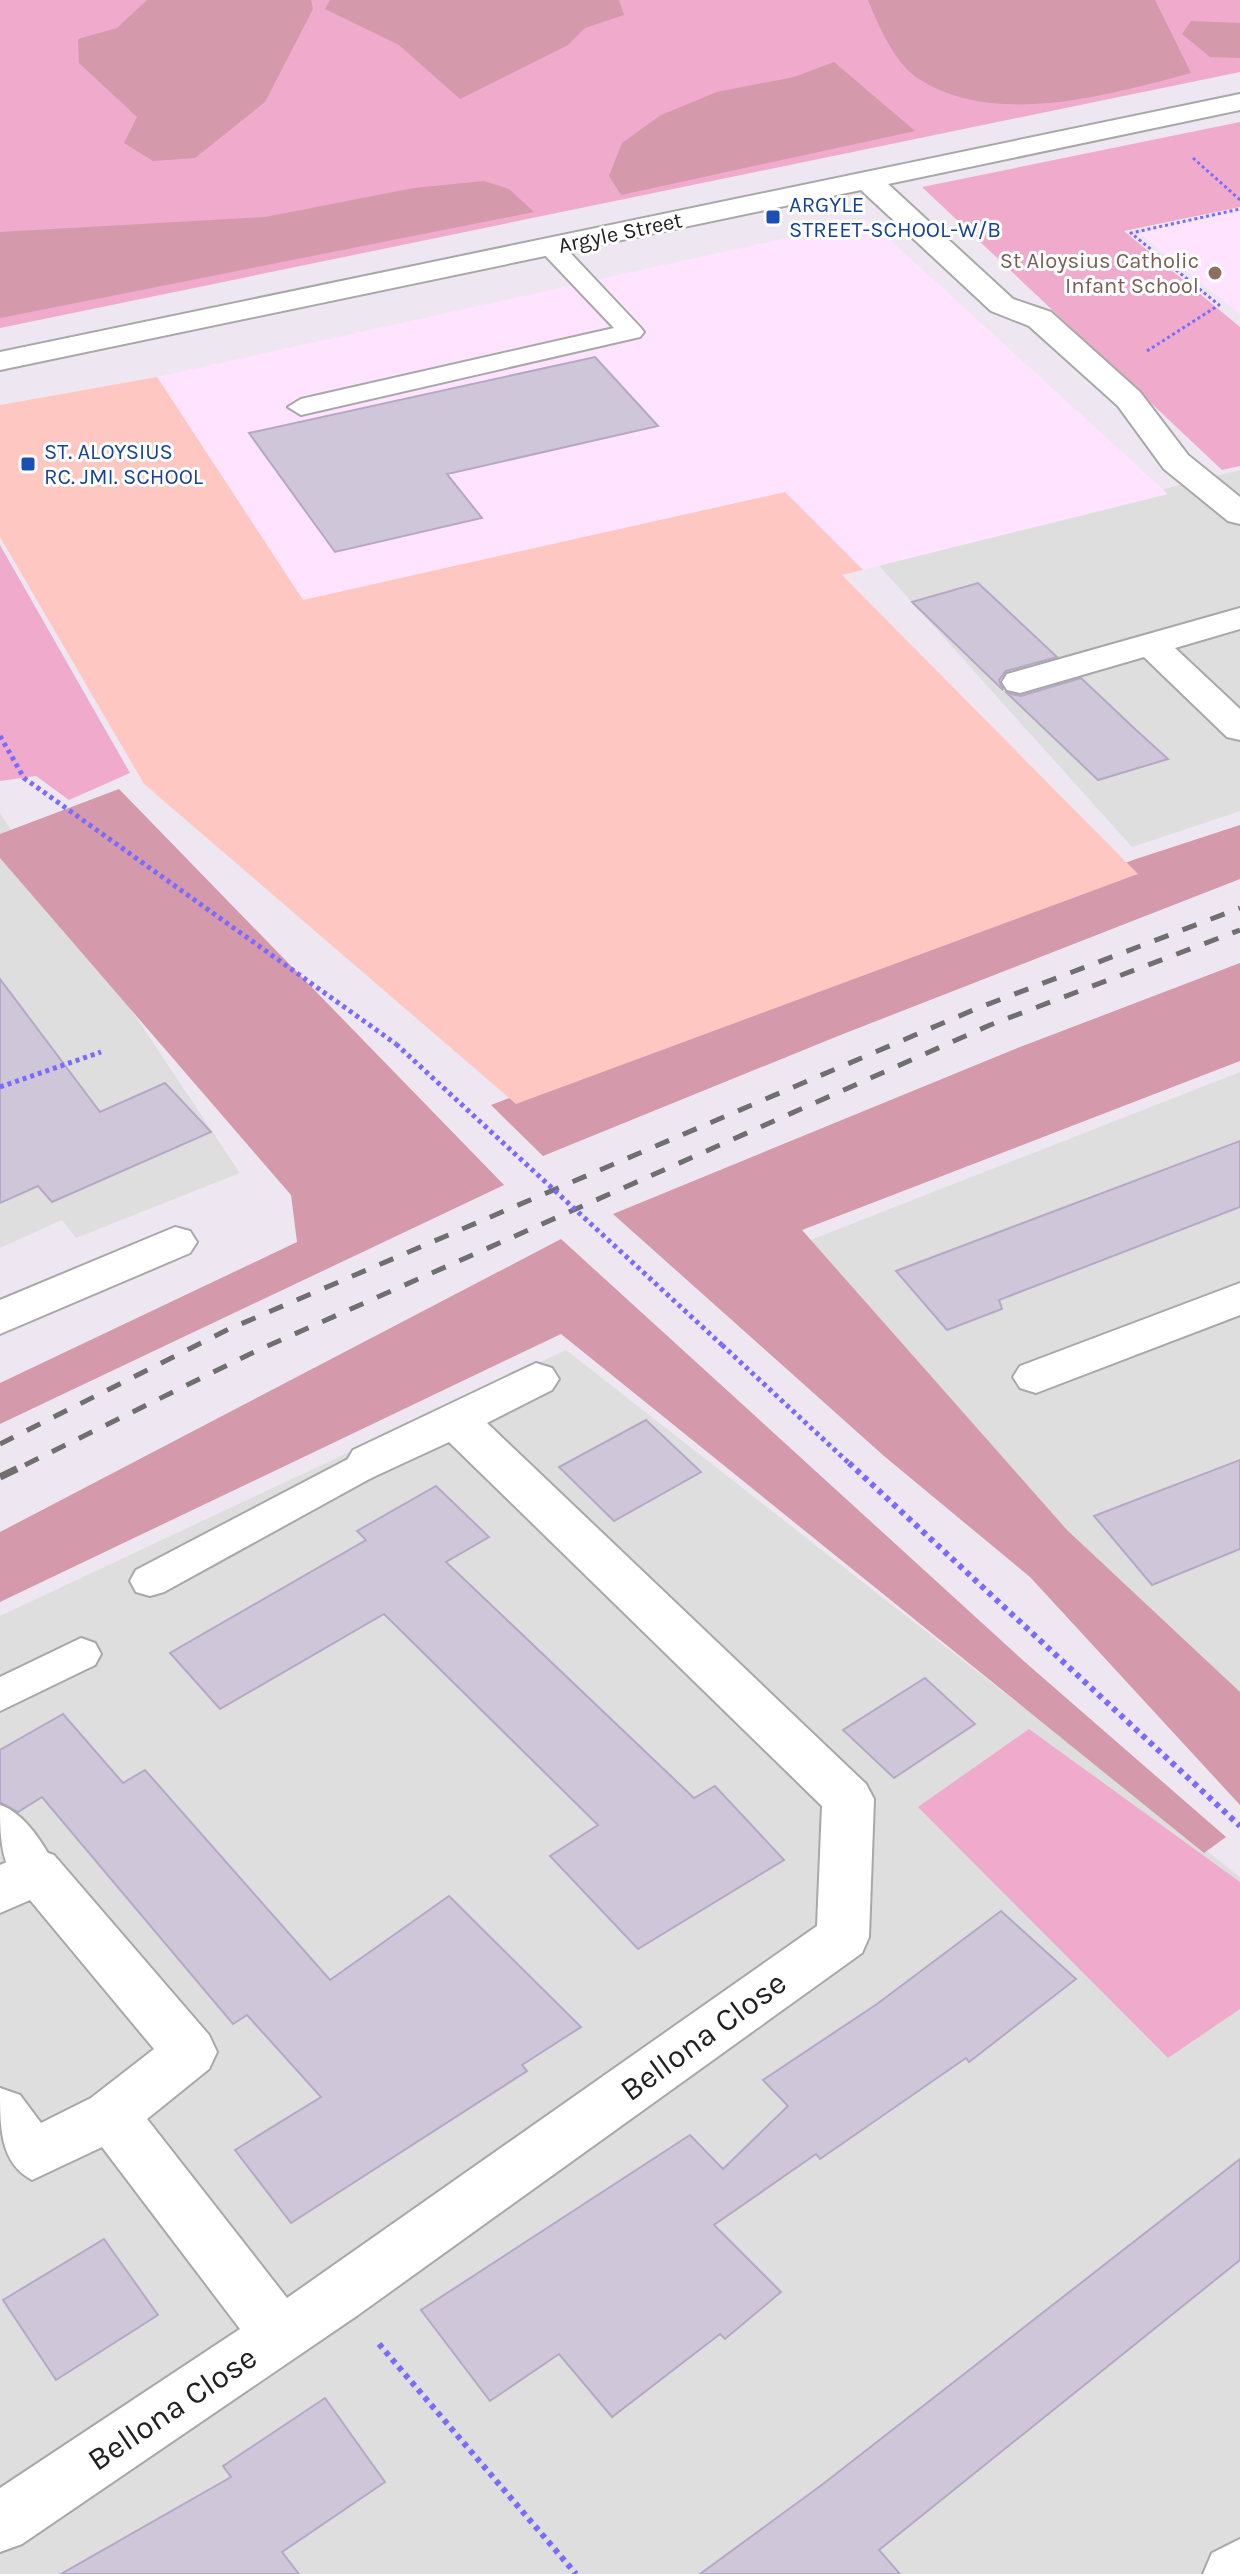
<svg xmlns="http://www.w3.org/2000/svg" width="1240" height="2574" viewBox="0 0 1240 2574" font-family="Karla,sans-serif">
	<rect width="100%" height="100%" fill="#eee7f2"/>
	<path fill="#dededf" d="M1240 470V811L1132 847 875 561Z
		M0 813 240 1173 76 1238 62 1220 0 1248Z
		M1240 1072V1736L739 1268Z
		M566 1350 1240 1877V2574H0V1616Z"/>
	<path fill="#ffe3ff" d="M1240 212V314L1139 233Z
		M868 220 1168 494 842 575 1138 874 144 784 0 537V405L157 377Z"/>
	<path fill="#efaacc" d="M0 0H1240V72L0 328Z
		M1240 122V207L1124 231 1240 327V466L1222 470 922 187Z
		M0 545 130 773 69 800 36 776 0 781Z
		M1029 1729 1240 1882V2009L1168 2058 918 1807Z"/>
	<path fill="#d499aa" d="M147 0H311L313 9 265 102 195 158 153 161 124 143 137 117 79 63 78 39 117 28Z
		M330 0H619L624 15 585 28 568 45 460 99 399 45 325 9Z
		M868 0H1155L1191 73C1108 95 993 129 916 77 895 63 877 23 868 0Z
		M1191 21 1240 23V58L1210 57 1182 34Z
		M834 62 915 131 621 195 609 176 622 143 661 115 717 92 794 77Z
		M484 181 509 189 534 212 0 318V232L265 217 414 188Z
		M119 789 504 1185 0 1424V1383L297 1242 291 1195 0 858V834Z
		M1240 825V879L838 1036 543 1156 491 1105 1133 860Z
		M1240 963V1061L802 1230 1067 1530 1240 1692V1805L1030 1577 884 1456 613 1214 1015 1049Z
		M561 1239 1026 1663 1226 1837 1204 1853 561 1334 0 1602V1532Z"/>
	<path fill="#fec7c2" d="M157 377 303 600 785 492 863 570 842 575 1138 874 516 1104 144 784 0 537V405Z"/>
	<path fill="#cfc7d9" stroke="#b5a8c5" stroke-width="2" d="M595 357 658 426 447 474 482 518 335 552 249 433Z
		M978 583 1057 657 1006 671 999 680 1003 690 912 602Z
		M1081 678 1135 729 1168 759 1098 780 1007 693 1021 696Z
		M0 979 100 1112 165 1083 211 1132 52 1202 38 1186 0 1203Z
		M1240 1141V1207L999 1300 1002 1309 947 1330 896 1271Z
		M646 1420 701 1472 614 1521 559 1467Z
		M1240 1460V1549L1152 1585 1094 1516Z
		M436 1486 489 1537 446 1562 694 1798 715 1786 784 1860 638 1949 550 1856 598 1825 384 1614 220 1709 170 1653 366 1540 357 1531Z
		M925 1678 975 1724 894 1778 843 1730Z
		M63 1714 123 1783 145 1770 330 1980 449 1896 581 2027 522 2065 527 2071 291 2223 235 2150 321 2097 247 2015 233 2024 42 1797 18 1812 0 1802V1750Z
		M1001 1911 1076 1979 969 2062 966 2058 820 2159 816 2154 714 2225 781 2292 725 2339 720 2334 612 2417 559 2354 490 2401 421 2310 690 2135 723 2169 788 2106 763 2080 877 2004Z
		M1240 2159V2260L879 2550 900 2574H700L823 2484Z
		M104 2239 158 2315 56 2380 3 2300Z
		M325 2398 385 2482 282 2552 299 2574H61L231 2477 223 2466Z"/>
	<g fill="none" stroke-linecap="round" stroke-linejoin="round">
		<g stroke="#a8a8a8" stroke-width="4">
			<path id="lane" d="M550 239 559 241 640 327 644 332 640 337 301 415 288 407 301 399 614 328 541 251 538 246Z
				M369 1448 382 1452 388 1462 382 1472 164 1592 150 1596 136 1592 130 1581 136 1570Z
				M81 1638 95 1643 101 1654 95 1665 0 1711V1677Z
				M0 1805C25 1813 45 1846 57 1870L51 1882C0 1900 0 1838 0 1805Z"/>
		</g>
		<g stroke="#a8a8a8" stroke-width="4">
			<path id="street" d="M1240 94V110L888 184 1013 299 1051 312 1140 392 1188 455 1240 497V524L1228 521 1164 469 1118 406 1029 326 991 311 861 190 0 370V352Z
				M1240 608V629L1175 648 1240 709V740L1227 737 1144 657 1020 693 1007 690 1002 682 1007 674Z
				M175 1227 190 1231 197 1242 190 1253 0 1334V1300Z
				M1240 1283V1315L1036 1393 1020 1388 1013 1377 1020 1366Z
				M536 1363 552 1368 559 1379 552 1390 487 1423 866 1784 874 1799 869 1937 862 1953 358 2315 22 2544 0 2552V2488L240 2329 102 2147 32 2180C0 2163 0 2128 0 2088L20 2095 41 2123 91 2098 154 2049 30 1900 0 1913V1865L36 1849 54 1855 209 2035 217 2052 209 2069 147 2119 287 2298 817 1926 822 1806 449 1442 369 1479 353 1474 346 1462 353 1450Z
				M1240 2539V2574H1203L1212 2553Z"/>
		</g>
		<path stroke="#7a6bff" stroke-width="3" stroke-dasharray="3 3" stroke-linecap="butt" d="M1193 158 1240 200
			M1147 351 1219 305 1131 233 1240 209"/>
		<path stroke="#7a6bff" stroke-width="5" stroke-dasharray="4 4" stroke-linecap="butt" d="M0 736 24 778 396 1044
			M0 1087 101 1052
			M722 1345 851 1465"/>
		<path stroke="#7a6bff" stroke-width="6" stroke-dasharray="5 5" stroke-linecap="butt" d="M849 1463 1240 1826
			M379 2344 576 2574"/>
		<use href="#lane" fill="#fff" fill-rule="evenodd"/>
		<use href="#street" fill="#fff" fill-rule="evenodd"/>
		<path stroke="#6f6f6f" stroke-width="5" stroke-dasharray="15 15" stroke-linecap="butt" d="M0 1444 229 1329 978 1008 1240 908
			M25 1465 254 1352 990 1025 1240 930"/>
		<path stroke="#6f6f6f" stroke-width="7" stroke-dasharray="19 19" stroke-linecap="butt" d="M0 1477 29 1463"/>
		<path stroke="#7a6bff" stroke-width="5" stroke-dasharray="4 4" stroke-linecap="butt" d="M396 1044 722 1345"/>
	</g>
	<g fill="#1a4fb4" stroke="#fff" stroke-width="3">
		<rect x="765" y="209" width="16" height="16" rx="4"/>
		<rect x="20" y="456" width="16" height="16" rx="4"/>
	</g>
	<circle fill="#8d6e63" stroke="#fff" stroke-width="3" cx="1215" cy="273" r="8"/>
	<g text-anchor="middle" stroke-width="6" stroke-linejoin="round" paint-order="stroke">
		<g font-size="22" fill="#164399" stroke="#fff" text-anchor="start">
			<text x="789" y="212">ARGYLE<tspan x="789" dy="25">STREET-SCHOOL-W/B</tspan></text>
			<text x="44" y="459">ST. ALOYSIUS<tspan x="44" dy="25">RC. JMI. SCHOOL</tspan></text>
		</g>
		<g font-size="22" fill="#212121" stroke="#fff">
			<text transform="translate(620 232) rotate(-12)" y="8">Argyle Street</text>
		</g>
		<g font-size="22" fill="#785e54" stroke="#fff" text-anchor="end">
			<text x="1199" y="268">St Aloysius Catholic<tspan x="1199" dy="25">Infant School</tspan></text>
		</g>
		<g font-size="32" fill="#212121" stroke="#fff">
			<text transform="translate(703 2036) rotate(-36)" y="11">Bellona Close</text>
			<text transform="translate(172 2408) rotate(-34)" y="11">Bellona Close</text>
		</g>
	</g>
</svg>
